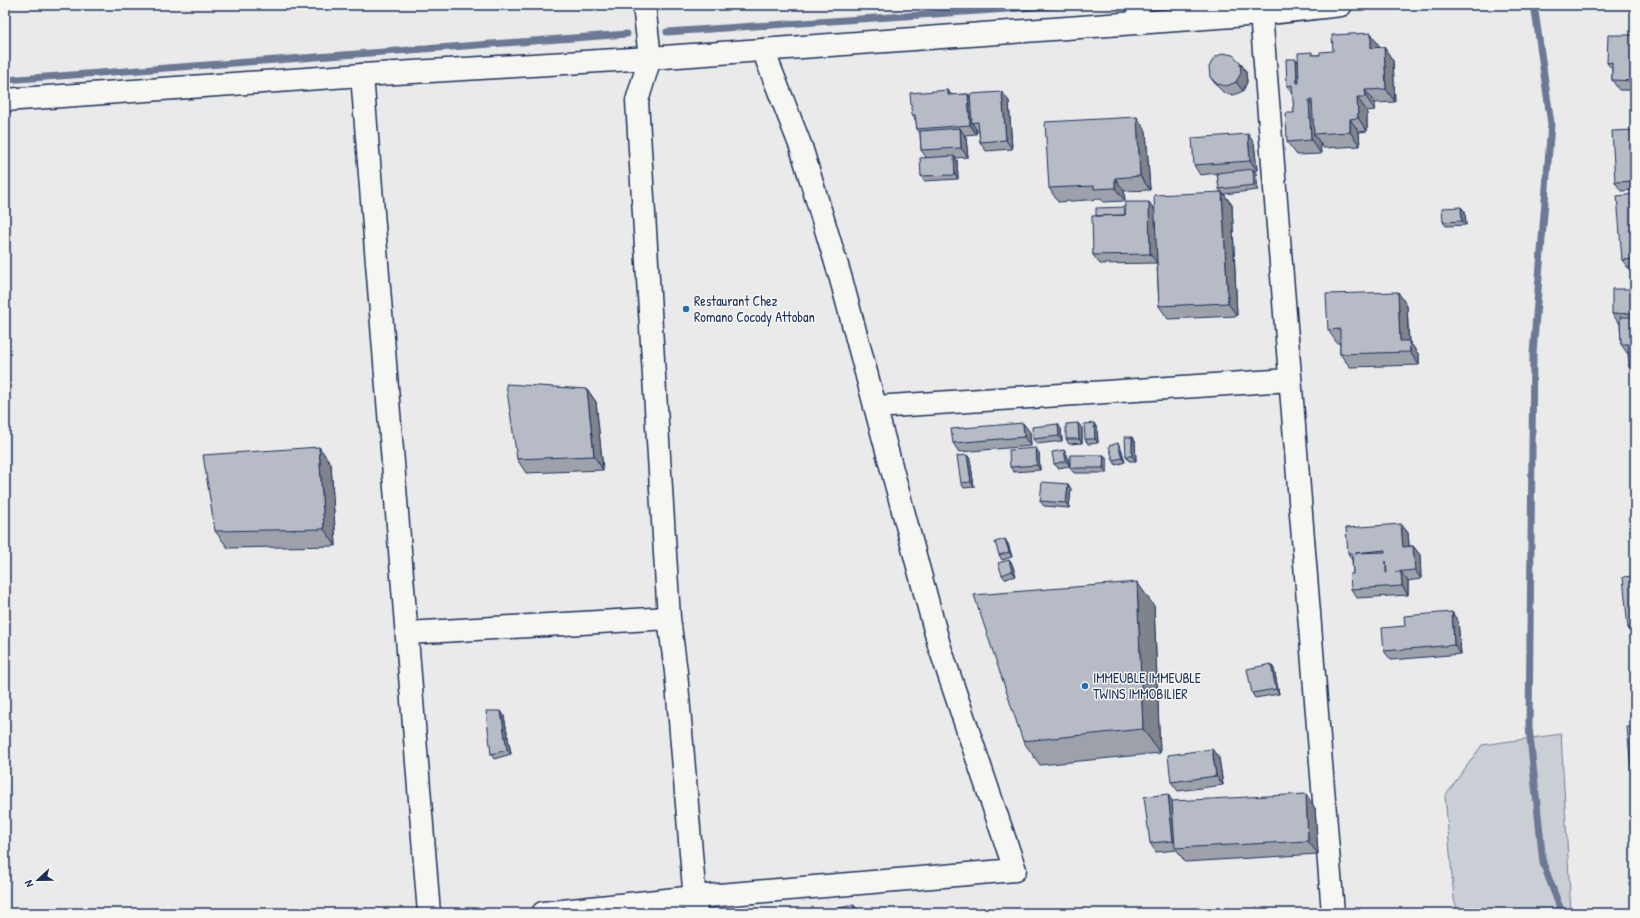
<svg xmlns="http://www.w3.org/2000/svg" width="1640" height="918" viewBox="0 0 1640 918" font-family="'Patrick Hand',sans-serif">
	<rect width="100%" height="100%" fill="#e9eae9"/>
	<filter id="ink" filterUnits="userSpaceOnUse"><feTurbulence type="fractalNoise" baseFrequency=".025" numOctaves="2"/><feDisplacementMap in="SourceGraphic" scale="8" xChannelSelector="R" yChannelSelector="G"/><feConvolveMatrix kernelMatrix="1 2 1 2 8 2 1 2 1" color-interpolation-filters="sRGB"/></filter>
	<g filter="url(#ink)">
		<path fill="#caced5" stroke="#727e9a" d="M1561 734 1571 913H1458L1454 899 1445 796 1482 745Z"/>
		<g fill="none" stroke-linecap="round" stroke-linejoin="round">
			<path stroke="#6c7995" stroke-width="7" d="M1535 11 1551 124 1533 354 1529 727 1543 863 1562 913
				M667 32 1066 5
				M5 80 627 34"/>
			<g stroke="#1b2f5e" stroke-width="25">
				<path id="street" d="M644 5 650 58 637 101 669 618 676 672 696 913
					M1138 5 1139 23
					M1261 14 1333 913
					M362 75 429 913
					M875 407 1290 380
					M407 633 669 618
					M543 913 695 897 1015 870 939 645 841 279 801 147 763 50"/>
			</g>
			<g stroke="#1b2f5e" stroke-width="25">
				<path id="secondary" d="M5 100 362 75 650 58 1261 14 1341 5"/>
			</g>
			<use href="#street" stroke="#f6f6f2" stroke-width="22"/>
			<use href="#secondary" stroke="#f6f6f2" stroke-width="22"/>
		</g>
		<path fill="#9da1aa" stroke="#1b2f5e" d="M1635 35V90H1619L1612 80V69L1607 63Z
			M1380 47H1384L1393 61 1395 102 1375 103V110L1367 111V131L1359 132 1360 146 1323 148 1320 143 1321 154 1297 155 1287 142 1294 113 1293 94 1287 86 1296 59 1298 62 1313 55H1320Z
			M1240 62 1246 72 1247 82 1243 91 1234 95 1224 93 1217 86 1210 77Z
			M968 94 970 97 1009 101 1012 149 986 151 980 142 979 132H978L976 129V134L965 135 966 138 968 157 955 158 957 160 958 179 924 181 921 176 926 157 921 150 920 133 917 129 916 121 912 115 951 95Z
			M1635 130V190L1621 191 1615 182Z
			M1146 131 1150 190 1124 191 1125 201 1103 202 1101 199 1058 202 1049 188Z
			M1254 143 1257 170 1254 171 1256 173 1258 190 1224 194 1232 205 1237 316 1168 319 1159 306 1157 263 1100 264 1093 255 1096 216 1154 209 1221 192 1219 189 1217 173 1200 175 1194 165Z
			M1635 194V268L1629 269 1622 260Z
			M1461 207 1465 212 1466 225 1446 226 1443 222Z
			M1635 289V376L1629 367 1628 353H1627L1621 344 1620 323H1619L1612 314Z
			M1407 306 1409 341 1419 355V365L1350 367 1340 354V343H1337L1328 330Z
			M587 389 596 402 603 470 526 473 517 459Z
			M1082 428V443L1069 444 1066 439Z
			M1097 428 1098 443 1088 444 1085 439Z
			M1061 429 1062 441 1037 444 1033 439Z
			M1030 432 1031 446 959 452 953 443Z
			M1135 441 1136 461H1129L1126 456Z
			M319 447 331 464 336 546 228 548 215 531Z
			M1121 448 1125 462 1116 465 1113 460Z
			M1039 453 1040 470 1014 472 1010 467Z
			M967 455 970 459 974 487 964 488 961 483Z
			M1067 455 1070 466 1058 468 1054 464Z
			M1104 455 1107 460V473H1074L1070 468Z
			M1068 484 1071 489 1069 508 1044 506 1040 501Z
			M1401 524 1408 533 1409 546H1413L1420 555 1421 579 1407 581H1408V595L1357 598 1351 589 1353 574 1352 560 1348 553Z
			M1005 539 1008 544 1012 557 1002 560 999 555Z
			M1012 564 1016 576 1005 579 1002 575Z
			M1635 576V637L1628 628Z
			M1154 606 1160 753 1040 765 1023 741Z
			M1458 621 1461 654 1391 660 1384 651Z
			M1271 664 1274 669 1279 694 1255 698 1252 693Z
			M501 711 504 716 511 754 494 759 491 754Z
			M1219 758 1223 785 1178 791 1171 782Z
			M1315 808 1318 854 1185 862 1177 850 1156 852 1150 843Z"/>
		<path fill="#7f838b" stroke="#1b2f5e" d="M1371 33 1380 47 1381 61 1371 48Z
			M1384 47 1393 61 1395 102 1386 89Z
			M1296 59 1306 72 1307 96 1297 83Z
			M1240 62 1246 72 1247 82 1243 91 1236 82Z
			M948 90 954 99 948 95Z
			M1365 90 1375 103V110L1366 97Z
			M1002 92 1009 101 1012 149 1006 140Z
			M968 94 974 103 972 123 976 129V134L970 125Z
			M1357 97 1367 111V131L1358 118Z
			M1309 100 1318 114 1314 134 1320 143 1321 154 1311 140Z
			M1137 117 1146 131 1150 190 1140 176Z
			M1350 119 1359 132 1360 146 1350 132Z
			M960 128 966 138 968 157 961 148Z
			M1248 134 1254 143 1257 170 1250 161Z
			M954 156 957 160 958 179 955 175Z
			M1253 169 1256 173 1258 190 1254 185Z
			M1115 178 1124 191 1125 201 1115 188Z
			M1222 192 1232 205 1237 316 1228 303Z
			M1149 202 1156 211 1157 263 1150 254Z
			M1461 207 1465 212 1466 225 1462 221Z
			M1398 292 1407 306 1409 352 1400 341Z
			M1409 341 1419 355V365L1410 352Z
			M587 389 596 402 603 470 594 456Z
			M1023 423 1030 432 1031 446 1024 437Z
			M1078 423 1082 428V443L1079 439Z
			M1094 423 1097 428 1098 443 1095 439Z
			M1058 424 1061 429 1062 441 1059 436Z
			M1132 437 1135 441 1136 461 1132 456Z
			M1118 443 1121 448 1125 462 1122 458Z
			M319 447 331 464 336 546 324 529Z
			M1036 448 1039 453 1040 470 1037 465Z
			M1064 450 1067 455 1070 466 1066 461Z
			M967 455 970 459 974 487 971 482Z
			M1104 455 1107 460V473L1103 468Z
			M1068 484 1071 489 1069 508 1066 503Z
			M1401 524 1408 533 1410 556 1403 547Z
			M1005 539 1008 544 1012 557 1009 552Z
			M1413 546 1420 555 1421 579 1415 570Z
			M1009 560 1012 564 1016 576 1012 571Z
			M1401 572 1408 581V595L1402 586Z
			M1137 582 1154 606 1160 753 1143 729Z
			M1452 612 1458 621 1461 654 1454 645Z
			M1271 664 1274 669 1279 694 1276 689Z
			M501 711 504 716 511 754 507 750Z
			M1212 749 1219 758 1223 785 1216 776Z
			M1168 794 1174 804 1178 848 1173 841Z
			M1306 794 1315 808 1318 854 1308 841Z
			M854 905 860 913H854Z"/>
		<path fill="#b6bbc6" stroke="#1b2f5e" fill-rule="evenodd" d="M1371 33V48L1384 47 1386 89 1365 90 1366 97H1357L1358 118 1350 119V132L1314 134 1312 100H1309L1311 140 1287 142 1286 113H1294L1292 85 1287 86 1286 59H1296L1297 83H1299L1298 53 1312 52V55H1320V52L1333 51 1332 35Z
			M1608 35H1635V81L1612 80V62L1607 63Z
			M1223 53 1233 55 1240 62 1241 73 1236 82 1227 86 1217 84 1210 77 1209 67 1214 58Z
			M948 90V95L968 94 970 125 917 129 915 115H912L910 93Z
			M1002 92 1006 140 980 142 978 122 972 123 970 94Z
			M1137 117 1140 176 1115 178V188L1094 189V186L1049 188 1045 122Z
			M960 128 961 148 921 150 920 131Z
			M1635 130V181L1615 182 1612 131Z
			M1248 134 1250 161 1194 165 1192 138Z
			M954 156 955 175 921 176 920 158Z
			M1253 169 1254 185 1219 189 1217 173Z
			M1222 192 1228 303 1159 306 1154 195Z
			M1635 194V259L1622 260 1617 196Z
			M1125 202H1149L1150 254 1093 255 1092 216 1125 215Z
			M1125 207V215L1096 216V208Z
			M1461 207 1462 221 1443 222 1442 208Z
			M1612 289H1635V313L1612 314Z
			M1398 292 1400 341H1409L1410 352 1340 354V329L1328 330 1326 294Z
			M1620 317H1635V367H1629L1628 344H1621Z
			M506 384 587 389 594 456 517 459Z
			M1023 423 1024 437 953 443 951 429Z
			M1078 423 1079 439H1066V424Z
			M1094 423 1095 439H1085L1084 424Z
			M1058 424 1059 436 1033 439 1032 427Z
			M1125 437H1132V456H1126Z
			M1118 443 1122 458 1113 460 1109 446Z
			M319 447 324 529 215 531 203 455Z
			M1036 448 1037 465 1010 467 1009 450Z
			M1064 450 1066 461 1054 464 1052 452Z
			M967 455 971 482 961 483 957 456Z
			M1070 455H1104L1103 468H1070Z
			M1042 482 1068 484 1066 503 1040 501Z
			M1401 524 1403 547 1413 546 1415 570 1395 572H1401L1402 586 1351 589 1350 574H1353L1352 553H1348L1346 528ZM1385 550V552L1355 553ZM1386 561 1387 573H1386Z
			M1005 539 1009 552 999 555 995 542Z
			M1009 560 1012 571 1002 575 998 563Z
			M1635 576V627L1628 628 1623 577Z
			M1137 582 1143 729 1023 741 974 595Z
			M1452 612 1454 645 1384 651 1382 628 1405 626 1404 616Z
			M1271 664 1276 689 1252 693 1247 669Z
			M486 711H501L507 750 491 754Z
			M1627 727H1635V797H1634Z
			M1212 749 1216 776 1171 782 1168 755Z
			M1168 794 1173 841 1150 843 1144 797Z
			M1306 794 1308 841 1175 848 1172 801Z
			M1633 812H1635V834Z
			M854 905V913H813Z"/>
	</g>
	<g fill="#1f6fb2" stroke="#f6f6f2" stroke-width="1.5">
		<circle cx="686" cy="309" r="4"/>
		<circle cx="1085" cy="686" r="4"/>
	</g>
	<g text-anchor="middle" stroke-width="3" stroke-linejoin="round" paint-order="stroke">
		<g font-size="14" fill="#1b2f5e" stroke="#f6f6f2" text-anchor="start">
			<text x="694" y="306">Restaurant Chez<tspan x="694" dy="16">Romano Cocody Attoban</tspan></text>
			<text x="1093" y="683">IMMEUBLE IMMEUBLE<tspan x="1093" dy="16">TWINS IMMOBILIER</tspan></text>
		</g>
	</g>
	<rect width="1640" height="918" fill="none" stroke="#f6f6f2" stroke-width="20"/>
	<rect x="10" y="10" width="1620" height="898" fill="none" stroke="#1b2f5e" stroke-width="1.5" filter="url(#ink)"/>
	<g transform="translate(38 880) rotate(248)" stroke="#f6f6f2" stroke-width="3" paint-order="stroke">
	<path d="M0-3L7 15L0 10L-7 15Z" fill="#1b2f5e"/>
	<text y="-6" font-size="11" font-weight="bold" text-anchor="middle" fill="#1b2f5e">N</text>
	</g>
</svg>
